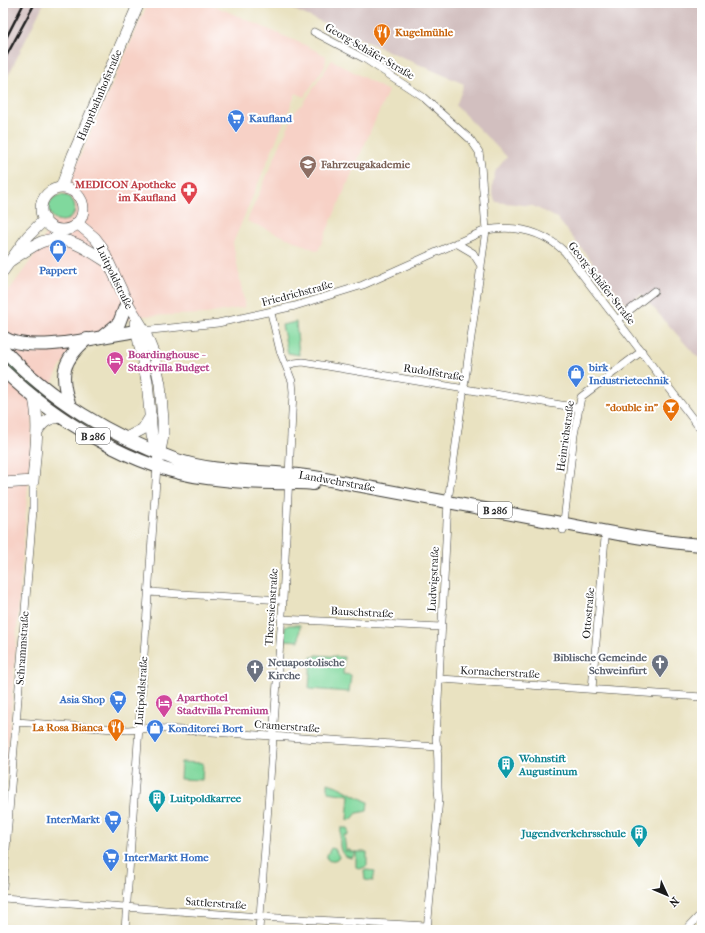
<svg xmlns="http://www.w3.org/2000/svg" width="705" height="933" viewBox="0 0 705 933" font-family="'IM FELL French Canon',serif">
	<rect width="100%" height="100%" fill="#fff"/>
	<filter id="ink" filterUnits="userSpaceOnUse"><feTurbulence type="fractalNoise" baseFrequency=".025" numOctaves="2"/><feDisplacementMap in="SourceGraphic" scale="8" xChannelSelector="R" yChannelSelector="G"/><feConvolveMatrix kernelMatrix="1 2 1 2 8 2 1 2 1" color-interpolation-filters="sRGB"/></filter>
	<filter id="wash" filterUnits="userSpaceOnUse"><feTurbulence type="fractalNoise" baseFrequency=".012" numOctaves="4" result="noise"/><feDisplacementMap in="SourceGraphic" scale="16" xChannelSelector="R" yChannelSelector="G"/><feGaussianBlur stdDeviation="0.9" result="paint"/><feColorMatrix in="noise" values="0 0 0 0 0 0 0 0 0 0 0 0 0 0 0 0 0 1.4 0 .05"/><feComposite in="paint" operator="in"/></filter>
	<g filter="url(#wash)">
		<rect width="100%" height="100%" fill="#e9e2c1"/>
		<path fill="#f7d1c6" d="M148 3H208L307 46 326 56 325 66 304 97 296 93 233 243 245 307 206 314 137 316 102 330 68 353 33 418 3 814V299L39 249Z
			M332 60 388 91 318 251 247 221 295 111 303 104Z"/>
		<path fill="#d2bfbf" d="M4 3H44L3 86V11Z
			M278 3H702V357H697L641 294 627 305 557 218 533 206 496 202 492 193 493 180 496 170 507 157 456 106 464 84Z"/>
		<path fill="#80d89d" stroke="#4e7a5c" d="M49 208a13 13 0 1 1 26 0a13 13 0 1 1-26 0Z
			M296 322 299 355 288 353 282 325Z
			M3 355 139 449V452C89 428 41 401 3 361Z
			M289 625H300L299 641 285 640V627Z
			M316 655 344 657 343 674 351 675 349 692 309 689 311 657H315Z
			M181 762 203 763 202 780 180 779Z
			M328 783 337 786 368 802 367 811 357 813 352 819 347 820 349 795 328 792Z
			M341 828H348V835H344L346 852 347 850H350V852H367V866L360 869 356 867V852L352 858C336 856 340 841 341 828Z
			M331 848 335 849 339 857 338 859 330 861 327 859V855Z
			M366 870 375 871 373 881 365 880 364 871Z"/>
	</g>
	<g filter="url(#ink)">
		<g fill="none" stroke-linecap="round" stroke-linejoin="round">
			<g stroke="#3b3a35" stroke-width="8">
				<path id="street" d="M314 32 365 59 423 97 471 140 479 152 481 166 486 230 448 501 436 740C440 760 436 779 439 799L427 930
					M456 243 473 253 481 266
					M617 320 654 291
					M142 331 218 323 295 306 363 285 486 230C515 225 543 231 565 252L702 431
					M286 366 294 363 303 362 579 408
					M563 530 574 435 581 397 642 351
					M148 592 283 600
					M281 619 441 627
					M441 679 702 697
					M592 689 605 538
					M16 722 128 730 151 728 438 747
					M3 887 33 510V481
					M3 898 260 917 427 926
					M125 930 157 466
					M259 930 283 600 293 392 292 381 280 351 271 313
					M686 930 702 913"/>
			</g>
			<g stroke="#3b3a35" stroke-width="12">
				<path id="secondary" d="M61 188 73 155 139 3
					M41 209a21 21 0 1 1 42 0a21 21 0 1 1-42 0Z
					M77 223 95 238 101 246 127 302 144 330 154 355 160 384 163 420V436L157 466
					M10 261C19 255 28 249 37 244 63 230 88 250 109 263
					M3 271 28 236 45 219
					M135 323 147 381 152 436 158 453
					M37 432C42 422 49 418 60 417
					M126 438 143 429 151 416
					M3 483 33 481C35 453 40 425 34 398"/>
			</g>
			<g stroke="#3b3a35" stroke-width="14">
				<path id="primary" d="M103 336 119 323 127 302
					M3 337C30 355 103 336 136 331
					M3 349C49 399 111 436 174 459 219 475 267 469 314 477 387 490 460 504 533 518 589 528 646 541 702 545
					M3 370C54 419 135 470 207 478 229 481 252 483 273 483 287 484 300 482 313 484
					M70 406C59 375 62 361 87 339"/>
			</g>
			<use href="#street" stroke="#fff" stroke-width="7"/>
			<use href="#secondary" stroke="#fff" stroke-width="11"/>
			<use href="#primary" stroke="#fff" stroke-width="12"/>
			<path stroke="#1c1c1c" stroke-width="2.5" d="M3 44 24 3
				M3 62 35 3"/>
		</g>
	</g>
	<defs>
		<g id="restaurant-pin" transform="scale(0.9)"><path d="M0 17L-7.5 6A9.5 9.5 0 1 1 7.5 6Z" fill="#e8710a" stroke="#fff"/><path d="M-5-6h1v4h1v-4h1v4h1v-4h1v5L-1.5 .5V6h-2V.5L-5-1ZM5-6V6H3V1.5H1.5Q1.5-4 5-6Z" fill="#fff"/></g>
		<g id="supermarket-pin" transform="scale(0.9)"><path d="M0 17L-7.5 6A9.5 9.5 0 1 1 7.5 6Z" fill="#3f7fe0" stroke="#fff"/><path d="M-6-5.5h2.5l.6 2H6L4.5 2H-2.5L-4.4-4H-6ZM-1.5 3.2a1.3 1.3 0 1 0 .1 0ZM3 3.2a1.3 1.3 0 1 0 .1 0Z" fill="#fff"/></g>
		<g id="university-pin" transform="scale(0.9)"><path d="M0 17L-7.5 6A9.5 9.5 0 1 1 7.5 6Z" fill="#8d6e63" stroke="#fff"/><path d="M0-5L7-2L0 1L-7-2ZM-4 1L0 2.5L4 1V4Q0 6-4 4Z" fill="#fff"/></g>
		<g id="pharmacy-pin" transform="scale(0.9)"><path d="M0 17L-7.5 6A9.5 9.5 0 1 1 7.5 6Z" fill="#e0444e" stroke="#fff"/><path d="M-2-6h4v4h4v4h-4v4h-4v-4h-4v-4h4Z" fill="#fff"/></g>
		<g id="shop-pin" transform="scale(0.9)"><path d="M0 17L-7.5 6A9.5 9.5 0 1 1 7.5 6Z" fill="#3f7fe0" stroke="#fff"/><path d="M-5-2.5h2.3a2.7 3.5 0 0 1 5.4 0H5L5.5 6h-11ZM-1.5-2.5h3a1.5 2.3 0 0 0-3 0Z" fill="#fff"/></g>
		<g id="hotel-pin" transform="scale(0.9)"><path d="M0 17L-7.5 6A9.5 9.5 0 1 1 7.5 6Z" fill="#d1479c" stroke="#fff"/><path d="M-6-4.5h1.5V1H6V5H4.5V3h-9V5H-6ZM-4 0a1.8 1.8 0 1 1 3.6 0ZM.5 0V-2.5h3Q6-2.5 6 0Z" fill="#fff"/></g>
		<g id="bar-pin" transform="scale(0.9)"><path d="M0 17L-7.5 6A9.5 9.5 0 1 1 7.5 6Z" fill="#e8710a" stroke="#fff"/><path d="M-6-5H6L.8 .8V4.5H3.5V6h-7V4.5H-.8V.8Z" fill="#fff"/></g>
		<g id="church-pin" transform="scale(0.9)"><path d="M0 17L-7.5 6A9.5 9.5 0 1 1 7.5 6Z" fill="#6b7280" stroke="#fff"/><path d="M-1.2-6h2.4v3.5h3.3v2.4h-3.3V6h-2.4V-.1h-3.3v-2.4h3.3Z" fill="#fff"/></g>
		<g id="building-pin" transform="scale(0.9)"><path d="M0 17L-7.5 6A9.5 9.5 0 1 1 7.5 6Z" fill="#0f9aa8" stroke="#fff"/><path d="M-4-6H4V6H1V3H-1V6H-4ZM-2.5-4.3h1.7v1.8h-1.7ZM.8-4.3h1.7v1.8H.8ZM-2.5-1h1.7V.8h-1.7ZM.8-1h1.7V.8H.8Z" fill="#fff"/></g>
	</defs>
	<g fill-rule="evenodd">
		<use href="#restaurant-pin" x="382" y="32"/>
		<use href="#supermarket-pin" x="236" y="118"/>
		<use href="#university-pin" x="308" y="164"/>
		<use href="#pharmacy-pin" x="189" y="190"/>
		<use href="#shop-pin" x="58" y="248"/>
		<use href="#hotel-pin" x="115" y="360"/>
		<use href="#shop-pin" x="576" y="373"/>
		<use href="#bar-pin" x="671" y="407"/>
		<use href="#church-pin" x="660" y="663"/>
		<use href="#church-pin" x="255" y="668"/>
		<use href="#supermarket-pin" x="118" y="699"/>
		<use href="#hotel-pin" x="164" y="703"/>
		<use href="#restaurant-pin" x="116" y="727"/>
		<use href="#shop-pin" x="155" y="728"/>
		<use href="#building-pin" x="506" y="764"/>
		<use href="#building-pin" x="157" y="798"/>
		<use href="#supermarket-pin" x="113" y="819"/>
		<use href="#building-pin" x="639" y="833"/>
		<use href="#supermarket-pin" x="111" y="857"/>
	</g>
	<g text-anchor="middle" stroke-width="4" stroke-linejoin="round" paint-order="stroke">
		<g fill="#fff" stroke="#606060" stroke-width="1">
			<rect x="76" y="428" width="34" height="16" rx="3"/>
			<rect x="478" y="502" width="34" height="16" rx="3"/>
		</g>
		<g font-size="10" font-weight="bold" fill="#1c1c1c">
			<text x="93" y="440">B 286</text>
			<text x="495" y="514">B 286</text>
		</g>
		<g font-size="11" font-weight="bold" fill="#c56008" stroke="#fff" text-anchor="end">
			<text x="395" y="36" text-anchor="start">Kugelmühle</text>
			<text x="658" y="411">"double in"</text>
			<text x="103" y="731">La Rosa Bianca</text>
		</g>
		<g font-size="11" fill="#1c1c1c" stroke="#fff">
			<text transform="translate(370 51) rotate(30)" y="4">Georg-Schäfer-Straße</text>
			<text transform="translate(99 95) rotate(-67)" y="4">Hauptbahnhofstraße</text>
			<text transform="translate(115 277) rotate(64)" y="4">Luitpoldstraße</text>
			<text transform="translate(602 283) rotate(52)" y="4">Georg-Schäfer-Straße</text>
			<text transform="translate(297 293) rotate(-15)" y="4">Friedrichstraße</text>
			<text transform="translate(434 372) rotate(9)" y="4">Rudolfstraße</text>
			<text transform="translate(565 436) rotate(-82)" y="4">Heinrichstraße</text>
			<text transform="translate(337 481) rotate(10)" y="4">Landwehrstraße</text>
			<text transform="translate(433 579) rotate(-87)" y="4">Ludwigstraße</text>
			<text transform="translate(271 607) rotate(-86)" y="4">Theresienstraße</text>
			<text transform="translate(362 612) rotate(3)" y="4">Bauschstraße</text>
			<text transform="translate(588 613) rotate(-85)" y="4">Ottostraße</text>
			<text transform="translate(22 648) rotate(-86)" y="4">Schrammstraße</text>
			<text transform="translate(500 672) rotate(3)" y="4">Kornacherstraße</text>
			<text transform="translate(141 691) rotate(-86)" y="4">Luitpoldstraße</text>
			<text transform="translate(287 726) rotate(4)" y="4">Cramerstraße</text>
			<text transform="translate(216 903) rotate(4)" y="4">Sattlerstraße</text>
		</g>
		<g font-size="11" font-weight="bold" fill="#366cbe" stroke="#fff" text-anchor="start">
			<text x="249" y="122">Kaufland</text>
			<text x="58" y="274" text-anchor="middle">Pappert</text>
			<text x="589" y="371">birk<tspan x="589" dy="13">Industrietechnik</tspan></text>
			<text x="105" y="703" text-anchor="end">Asia Shop</text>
			<text x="168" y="732">Konditorei Bort</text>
			<text x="100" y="823" text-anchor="end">InterMarkt</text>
			<text x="124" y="861">InterMarkt Home</text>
		</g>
		<g font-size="11" font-weight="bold" fill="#785e54" stroke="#fff" text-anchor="start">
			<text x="321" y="168">Fahrzeugakademie</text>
		</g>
		<g font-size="11" font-weight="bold" fill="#be3a42" stroke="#fff" text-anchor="end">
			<text x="176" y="188">MEDICON Apotheke<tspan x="176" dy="13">im Kaufland</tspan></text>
		</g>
		<g font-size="11" font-weight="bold" fill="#b23c85" stroke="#fff" text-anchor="start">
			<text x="128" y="358">Boardinghouse -<tspan x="128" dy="13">Stadtvilla Budget</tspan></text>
			<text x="177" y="701">Aparthotel<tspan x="177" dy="13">Stadtvilla Premium</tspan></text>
		</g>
		<g font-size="11" font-weight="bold" fill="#5b616d" stroke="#fff" text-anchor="end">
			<text x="647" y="661">Biblische Gemeinde<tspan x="647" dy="13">Schweinfurt</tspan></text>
			<text x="268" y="666" text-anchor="start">Neuapostolische<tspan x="268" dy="13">Kirche</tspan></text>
		</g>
		<g font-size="11" font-weight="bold" fill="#0d838f" stroke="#fff" text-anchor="start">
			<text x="519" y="762">Wohnstift<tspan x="519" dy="13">Augustinum</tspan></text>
			<text x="170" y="802">Luitpoldkarree</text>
			<text x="626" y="837" text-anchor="end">Jugendverkehrsschule</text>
		</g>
	</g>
	<rect width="705" height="933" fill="none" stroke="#fff" stroke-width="16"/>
	<g transform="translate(667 895) rotate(134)" stroke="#ffffff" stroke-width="3" paint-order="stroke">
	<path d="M0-3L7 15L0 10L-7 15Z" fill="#1c1c1c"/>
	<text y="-6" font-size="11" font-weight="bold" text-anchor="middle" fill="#1c1c1c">N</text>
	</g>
</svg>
